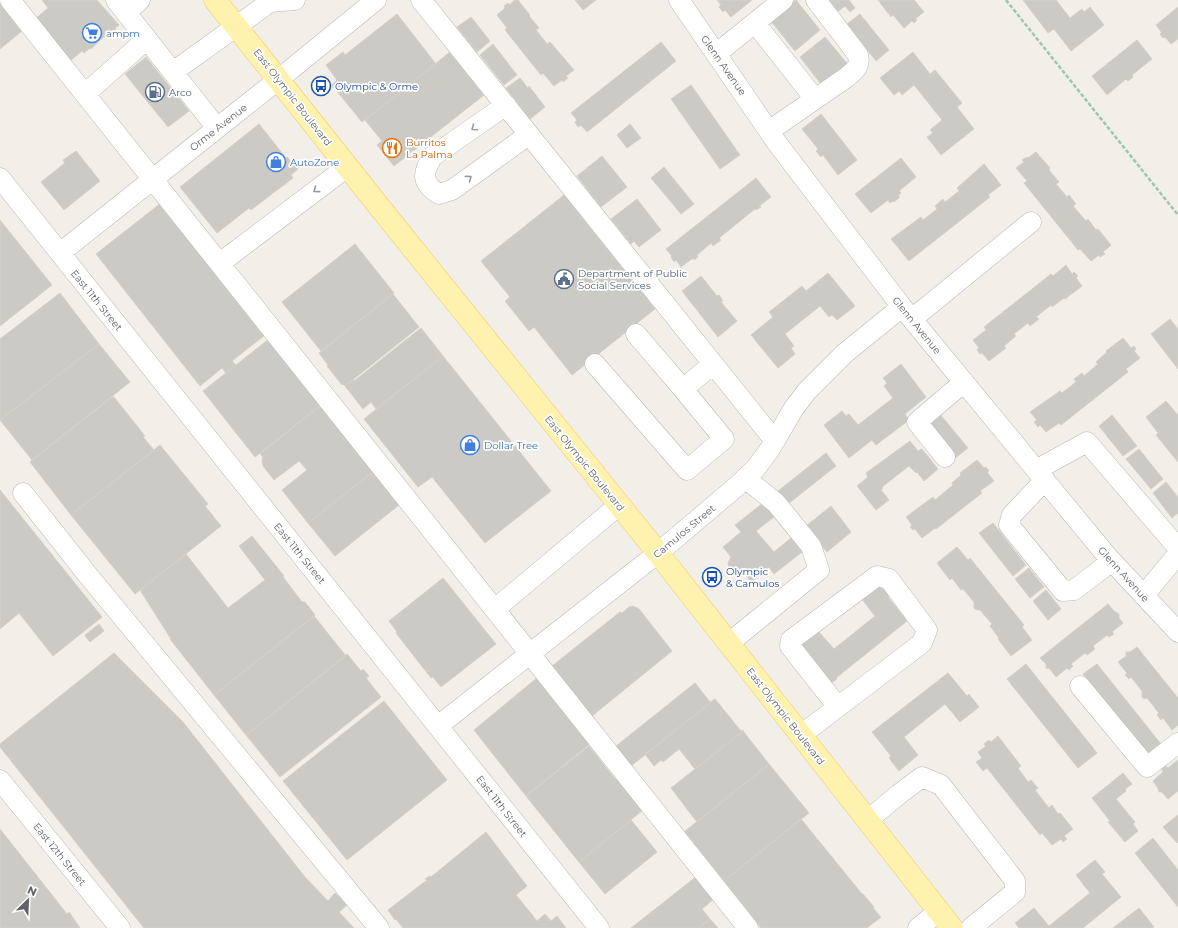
<svg xmlns="http://www.w3.org/2000/svg" width="1178" height="928" viewBox="0 0 1178 928" font-family="Montserrat,sans-serif">
	<rect width="100%" height="100%" fill="#f1efe8"/>
	<path fill="#cccac5" stroke="#d6d1c6" d="M42 0H97L119 25 115 28 116 29 110 33 109 32 91 49 90 48 84 53 82 51 70 61 35 19 48 8Z
		M515 0H518L530 15 529 16 539 28 536 30 547 44 550 42 574 70 566 76 568 78 563 82 562 80 554 86 543 73 541 75 505 30 507 28 497 15 505 8 504 6 508 3 509 5Z
		M575 0H596L583 10Z
		M717 0H752L731 17 725 10 723 12 719 7 721 5Z
		M796 0 820 30 795 51 770 20Z
		M827 0H849L855 8 850 12 845 6 837 12Z
		M878 0H914L924 12 915 19 917 20 914 23 912 21 904 28 893 15 891 17Z
		M1023 0H1056L1070 18 1082 9 1084 12 1090 7 1104 25 1071 51 1054 29 1048 33Z
		M0 3 22 31 0 49Z
		M1178 7V39L1171 44 1165 37 1163 38 1160 34 1162 33 1156 25Z
		M397 14 436 64 362 122 332 85 337 80 326 65 343 52 345 55Z
		M860 14 889 50 876 61 847 24Z
		M471 17 490 41 477 52 457 27Z
		M825 37 850 67 824 88 800 57Z
		M1137 40 1152 59 1132 75 1133 77 1128 81 1126 79 1107 95 1092 76Z
		M661 42 676 61 587 132 581 125 578 127 575 122 577 120 571 113Z
		M493 44 517 75 504 85 480 55Z
		M450 52 484 95 394 166 377 145 382 141 365 120Z
		M913 52 930 74 935 70 962 103 957 107 974 129 941 155 927 137 933 133 930 130 942 120 914 85 902 95 899 91 894 95 880 78Z
		M146 57 189 111 168 127 125 74Z
		M520 78 528 88 529 86 545 107 530 119 506 88Z
		M691 85 740 155 720 169 671 99Z
		M821 114 857 160 838 175 823 155 821 157 816 151 818 149 802 129Z
		M259 124 286 158 287 157 298 169 291 175 293 178 251 210 249 208 217 233 180 187Z
		M630 124 641 138 627 148 617 135Z
		M76 151 100 181 64 210 41 182 65 163 63 160Z
		M1036 152 1050 168 1049 170 1059 182 1056 184 1067 197 1069 195 1076 204 1073 206 1086 221 1088 219 1096 230 1098 229 1111 245 1103 252 1105 254 1100 257 1099 255 1091 261 1080 249 1078 250 1024 183 1027 181 1016 168 1024 162 1022 160 1027 157 1028 158Z
		M602 156 627 187 601 207 577 176Z
		M901 158 916 177 899 191 901 193 898 196 900 197 894 202 893 201 890 203 888 200 871 213 855 194Z
		M984 164 1001 185 988 195 990 197 909 261 891 239 921 217 923 220 937 209 935 206 943 199 945 202 959 191 957 188Z
		M664 167 694 204 681 214 651 178Z
		M756 178 771 197 759 206 761 207 756 210 755 209 719 238 721 240 713 246 711 243 697 255 698 257 694 260 693 258 681 267 676 260 674 262 671 257 672 256 666 249Z
		M564 195 655 309 572 375 534 327 529 331 505 301 510 297 481 261Z
		M637 199 661 230 639 247 634 241 631 244 611 219Z
		M161 203 265 335 232 361 236 365 226 373 222 368 200 386 96 254Z
		M0 220 52 285 0 326Z
		M355 244 394 293 321 351 282 302Z
		M1066 265 1072 274 1074 272 1078 276 1076 278 1082 286 1065 299 1064 298 1052 307 1051 305 1036 317 1039 319 1030 326 1028 323 1014 334 1016 336 1004 346 1006 348 989 361 982 353 980 354 977 350 979 348 973 340 986 330 984 327 1051 274 1053 276Z
		M828 273 855 306 837 320 832 315 829 317 820 306 785 334 794 346 791 348 795 354 778 368 751 335 773 317 769 312 802 286 806 291Z
		M701 276 717 296 719 295 723 301 721 302 737 321 718 337 682 291Z
		M60 293 99 344 0 420V339Z
		M393 294 419 327 345 386 343 384 342 385 327 366 328 365 319 353Z
		M1170 319 1178 329V369L1151 334Z
		M421 328 443 356 376 409 371 402 363 409 345 386 353 380 354 381Z
		M1123 338 1131 348 1134 346 1136 349 1134 351 1140 358 1126 369 1128 372 1061 425 1059 423 1046 432 1040 425 1038 427 1034 422 1037 420 1030 412 1060 391 1062 393 1076 382 1074 379 1082 373 1084 376 1098 364 1096 362 1107 352 1106 351Z
		M269 339 321 405 255 457 203 391Z
		M99 344 130 382 32 460 0 420Z
		M443 356 551 491 485 543 432 477 418 487 364 419Z
		M901 364 926 397 905 414 909 420 876 445 872 440 849 458 824 425 842 411 846 416 849 414 858 425 893 398 884 386 887 383 883 378Z
		M112 397H114L145 436 143 437 154 450 71 515 30 462Z
		M1166 401 1178 415V462L1156 435 1158 433 1146 417Z
		M321 405 374 471 308 523 282 490 307 470 299 461 274 480 263 466 262 461 263 457 260 454Z
		M939 413 968 448 954 459 926 423Z
		M1112 415 1137 446 1123 456 1099 426Z
		M910 441 918 451 922 449 938 469 924 481 917 472 916 473 909 466 882 487 883 488 881 490 889 500 876 510 857 486 868 477 866 473Z
		M160 445 208 504 205 506 221 526 135 594 71 515Z
		M1139 449 1163 479 1151 489 1126 459Z
		M826 453 836 466 788 504 778 491Z
		M977 460 984 468 986 467 989 471 987 472 994 481 980 491 982 493 936 529 935 528 922 538 915 529 913 530 910 527 912 525 906 517 933 497 935 500 953 485 952 483 961 475 960 473Z
		M374 471 399 505 335 556 308 523Z
		M1166 482 1178 497V513L1172 518 1153 493Z
		M0 490 102 617 53 656 19 613 0 629Z
		M763 503 774 517 756 531 774 552 791 538 802 552 774 574 769 567 751 582 743 572H736L729 568 728 563 731 557 723 547 741 532 735 525Z
		M831 506 851 532 827 552 806 526Z
		M993 523 1026 565 1013 576 979 533Z
		M252 536 284 576 283 577 302 602H305L315 615 214 695 170 639H171L140 590 186 554 228 608 265 580 239 546Z
		M957 547 968 560 970 558 1024 625 1022 627 1032 640 1011 656 998 639 999 638 990 626 992 624 980 610H977L974 608V602L963 589 961 590 952 578 950 580 937 563Z
		M1029 568 1044 587 1030 598 1015 579Z
		M443 578 496 644 441 687 433 677 431 678 396 633 397 632 389 621Z
		M880 583 890 595 888 597 907 621 836 678 837 679 831 683 798 647 804 642 805 643 819 632 834 649 875 616 861 598Z
		M1046 590 1061 609 1048 620 1033 601Z
		M1108 604 1114 611 1119 614V618L1123 623 1112 632 1114 634 1109 637 1107 635 1093 646 1095 649 1087 655 1085 653 1071 664 1073 666 1069 670 1067 668 1056 677 1050 669 1046 668V664L1040 658Z
		M633 606 639 609 672 651 592 716 552 666 620 612 622 613 629 607Z
		M314 616 346 656 246 735 214 695Z
		M99 624 104 631 90 642 85 636V635Z
		M1137 647 1178 698V725L1172 730 1163 718 1161 720 1157 715 1159 713 1147 698 1144 699 1142 697V691L1131 677 1129 679 1125 675 1127 673 1118 662 1126 656V652H1130Z
		M114 653 183 722 305 877 328 901 335 893 347 905 339 912 354 928H144L0 747V744Z
		M347 654 361 671 363 669 369 676 366 678 381 697 280 777 246 735Z
		M1026 664 1097 753 1078 768 1007 679Z
		M1097 664 1161 744 1147 755 1083 674Z
		M948 673 967 696 969 694 979 707 960 722 945 704 904 737 918 755 899 771 889 758 891 756 872 732Z
		M538 677 591 743 526 796 474 730Z
		M695 683 710 702 715 699 631 766 616 746Z
		M715 699 741 731 743 730V731L695 769 679 749 663 762 661 760 654 766 645 754Z
		M384 701 447 780 347 860 283 781Z
		M743 731 769 764 697 822 671 788Z
		M998 736 1021 766 1018 768 1028 782 1031 780 1038 788 1035 790 1049 808 1052 805 1058 814 1060 813 1073 829 1064 836 1067 839 1063 842 1061 839 1052 845 1042 833 1040 835 987 768 983 771 976 762 982 758 978 752 986 746 984 744 989 740 991 742Z
		M589 746 615 779 618 778 643 810 579 862 526 796Z
		M1178 760V791L1168 799 1162 792H1159L1158 788 1153 781 1163 772 1162 769 1166 766 1168 768Z
		M769 764 809 813 724 881 684 832Z
		M1123 773 1132 784 1125 789 1126 791 1116 799 1135 822 1133 824 1138 831 1125 842 1108 822 1110 821 1092 798Z
		M1178 815V842L1177 843 1163 827Z
		M801 819 862 894H863L874 907 873 908 881 917 867 928H761L724 881Z
		M631 820 657 852 605 894 579 862Z
		M0 829 67 914 69 912 80 928H0Z
		M486 832 527 886 516 895 537 921 545 914 551 921 557 916 566 928H403L396 919 395 920 388 910 427 880 425 879 430 876 431 877Z
		M1153 838 1178 870V907L1135 853Z
		M1095 860 1105 872 1102 874 1121 897 1083 928H1019L1015 923 1034 908 1049 926 1090 893 1076 875Z
		M697 876 715 898 702 909 710 919 699 928H631Z
		M1139 908 1154 927 1152 928H1113Z
		M710 919 718 928H699Z"/>
	<g fill="none" stroke-linecap="round" stroke-linejoin="round">
		<g stroke="#b5b8bc" stroke-width="21">
			<path id="minor" d="M10 0 748 928
				M116 0 217 128
				M421 0 775 441
				M679 0 777 143 902 307 1107 556 1178 632
				M126 13 140 0
				M755 23 815 99
				M716 54 783 0
				M173 72 270 2 295 0
				M85 94 147 39
				M506 105 433 156C422 173 421 183 439 194L452 190 520 141 528 133
				M769 131 847 77C855 70 861 66 858 55L816 0
				M0 178 599 928
				M60 253 279 79 376 0
				M220 263 347 167
				M912 319 1031 222
				M595 364 687 470 724 439 683 389 636 334
				M683 389 713 364
				M945 457 917 422 964 382
				M1036 470 1087 442 1178 548
				M1045 480 1012 515 1009 525 1063 591 1074 590 1112 561
				M23 493 87 574 379 928
				M1144 595 1178 554
				M495 609 619 505
				M729 643 819 570 811 546 776 503 745 478
				M1080 686 1147 767 1178 743
				M438 726 658 553 736 487 756 468 770 449 794 408 807 391 845 353 902 307
				M801 735 922 643 927 630 889 579 877 576 791 640 790 646 838 707
				M0 780 120 928
				M868 820 898 795 922 777 941 785 1015 881V892L971 928
				M918 928 939 911"/>
		</g>
		<g stroke="#f2c960" stroke-width="23">
			<path id="major" d="M215 0 381 209 658 553 952 928"/>
		</g>
		<path stroke="#9cc7a9" stroke-width="2.5" stroke-dasharray="4 2" stroke-linecap="butt" d="M1006 0 1178 215"/>
		<use href="#minor" stroke="#fff" stroke-width="20"/>
		<use href="#major" stroke="#fff2af" stroke-width="22"/>
	</g>
	<defs><path id="oneway-chevron" d="M-2-3.5L2.5 0L-2 3.5" fill="none" stroke-width="1.6" stroke-linecap="round" stroke-linejoin="round"/></defs>
	<g stroke="#979a9d">
		<use href="#oneway-chevron" transform="translate(474 128) rotate(145)"/>
		<use href="#oneway-chevron" transform="translate(469 178) rotate(-36)"/>
		<use href="#oneway-chevron" transform="translate(316 190) rotate(143)"/>
	</g>
	<defs>
		<g id="supermarket-ring" transform="scale(1)"><circle r="9.5" fill="#fff" stroke="#3f7fe0" stroke-width="1.5"/><path d="M-6-5.5h2.5l.6 2H6L4.5 2H-2.5L-4.4-4H-6ZM-1.5 3.2a1.3 1.3 0 1 0 .1 0ZM3 3.2a1.3 1.3 0 1 0 .1 0Z" fill="#3f7fe0"/></g>
		<g id="bus-ring" transform="scale(1)"><circle r="9.5" fill="#fff" stroke="#1a4fb4" stroke-width="1.5"/><path d="M-5-6H5V4H4V6H2V4H-2V6H-4V4H-5ZM-3.5-4V0h7V-4ZM-3.5 1.2v1.5H-2V1.2ZM2 1.2v1.5H3.5V1.2Z" fill="#1a4fb4"/></g>
		<g id="fuel-ring" transform="scale(1)"><circle r="9.5" fill="#fff" stroke="#5c6f8a" stroke-width="1.5"/><path d="M-5.5-6h7V0h2V4h1.3V-2.5L3-4.5l.8-.8L6-3V5H2.5V1h-1V6h-7ZM-4.2-4.7v3.2H.2V-4.7Z" fill="#5c6f8a"/></g>
		<g id="restaurant-ring" transform="scale(1)"><circle r="9.5" fill="#fff" stroke="#e8710a" stroke-width="1.5"/><path d="M-5-6h1v4h1v-4h1v4h1v-4h1v5L-1.5 .5V6h-2V.5L-5-1ZM5-6V6H3V1.5H1.5Q1.5-4 5-6Z" fill="#e8710a"/></g>
		<g id="shop-ring" transform="scale(1)"><circle r="9.5" fill="#fff" stroke="#3f7fe0" stroke-width="1.5"/><path d="M-5-2.5h2.3a2.7 3.5 0 0 1 5.4 0H5L5.5 6h-11ZM-1.5-2.5h3a1.5 2.3 0 0 0-3 0Z" fill="#3f7fe0"/></g>
		<g id="civic-ring" transform="scale(1)"><circle r="9.5" fill="#fff" stroke="#5c6f8a" stroke-width="1.5"/><path d="M-.6-6.5H3V-4.5H.6V-3L4-1V1h2V6H-6V1h2V-1L-.6-3ZM-1.2 2.5V6h2.4V2.5Z" fill="#5c6f8a"/></g>
	</defs>
	<g fill-rule="evenodd">
		<use href="#supermarket-ring" x="92" y="33"/>
		<use href="#bus-ring" x="321" y="86"/>
		<use href="#fuel-ring" x="155" y="92"/>
		<use href="#restaurant-ring" x="392" y="148"/>
		<use href="#shop-ring" x="276" y="162"/>
		<use href="#civic-ring" x="564" y="279"/>
		<use href="#shop-ring" x="470" y="445"/>
		<use href="#bus-ring" x="712" y="577"/>
	</g>
	<g text-anchor="middle" stroke-width="3.5" stroke-linejoin="round" paint-order="stroke">
		<g font-size="10" fill="#366cbe" stroke="#fff" text-anchor="start">
			<text x="106" y="37">ampm</text>
			<text x="290" y="166">AutoZone</text>
			<text x="484" y="449">Dollar Tree</text>
		</g>
		<g font-size="10" fill="#5f6368" stroke="#fff">
			<text transform="translate(724 65) rotate(55)" y="4">Glenn Avenue</text>
			<text transform="translate(293 97) rotate(52)" y="4">East Olympic Boulevard</text>
			<text transform="translate(218 127) rotate(-38)" y="4">Orme Avenue</text>
			<text transform="translate(97 300) rotate(51)" y="4">East 11th Street</text>
			<text transform="translate(917 325) rotate(51)" y="4">Glenn Avenue</text>
			<text transform="translate(585 463) rotate(51)" y="4">East Olympic Boulevard</text>
			<text transform="translate(684 531) rotate(-40)" y="4">Camulos Street</text>
			<text transform="translate(300 553) rotate(51)" y="4">East 11th Street</text>
			<text transform="translate(1124 574) rotate(48)" y="4">Glenn Avenue</text>
			<text transform="translate(786 716) rotate(52)" y="4">East Olympic Boulevard</text>
			<text transform="translate(502 806) rotate(52)" y="4">East 11th Street</text>
			<text transform="translate(60 854) rotate(51)" y="4">East 12th Street</text>
		</g>
		<g font-size="10" fill="#164399" stroke="#fff" text-anchor="start">
			<text x="335" y="90">Olympic &amp; Orme</text>
			<text x="726" y="575">Olympic<tspan x="726" dy="12">&amp; Camulos</tspan></text>
		</g>
		<g font-size="10" fill="#4e5e75" stroke="#fff" text-anchor="start">
			<text x="169" y="96">Arco</text>
			<text x="578" y="277">Department of Public<tspan x="578" dy="12">Social Services</tspan></text>
		</g>
		<g font-size="10" fill="#c56008" stroke="#fff" text-anchor="start">
			<text x="406" y="146">Burritos<tspan x="406" dy="12">La Palma</tspan></text>
		</g>
	</g>
	<g transform="translate(28 900) rotate(24)" stroke="#ffffff" stroke-width="3" paint-order="stroke">
	<path d="M0-3L7 15L0 10L-7 15Z" fill="#5f6368"/>
	<text y="-6" font-size="11" font-weight="bold" text-anchor="middle" fill="#5f6368">N</text>
	</g>
</svg>
